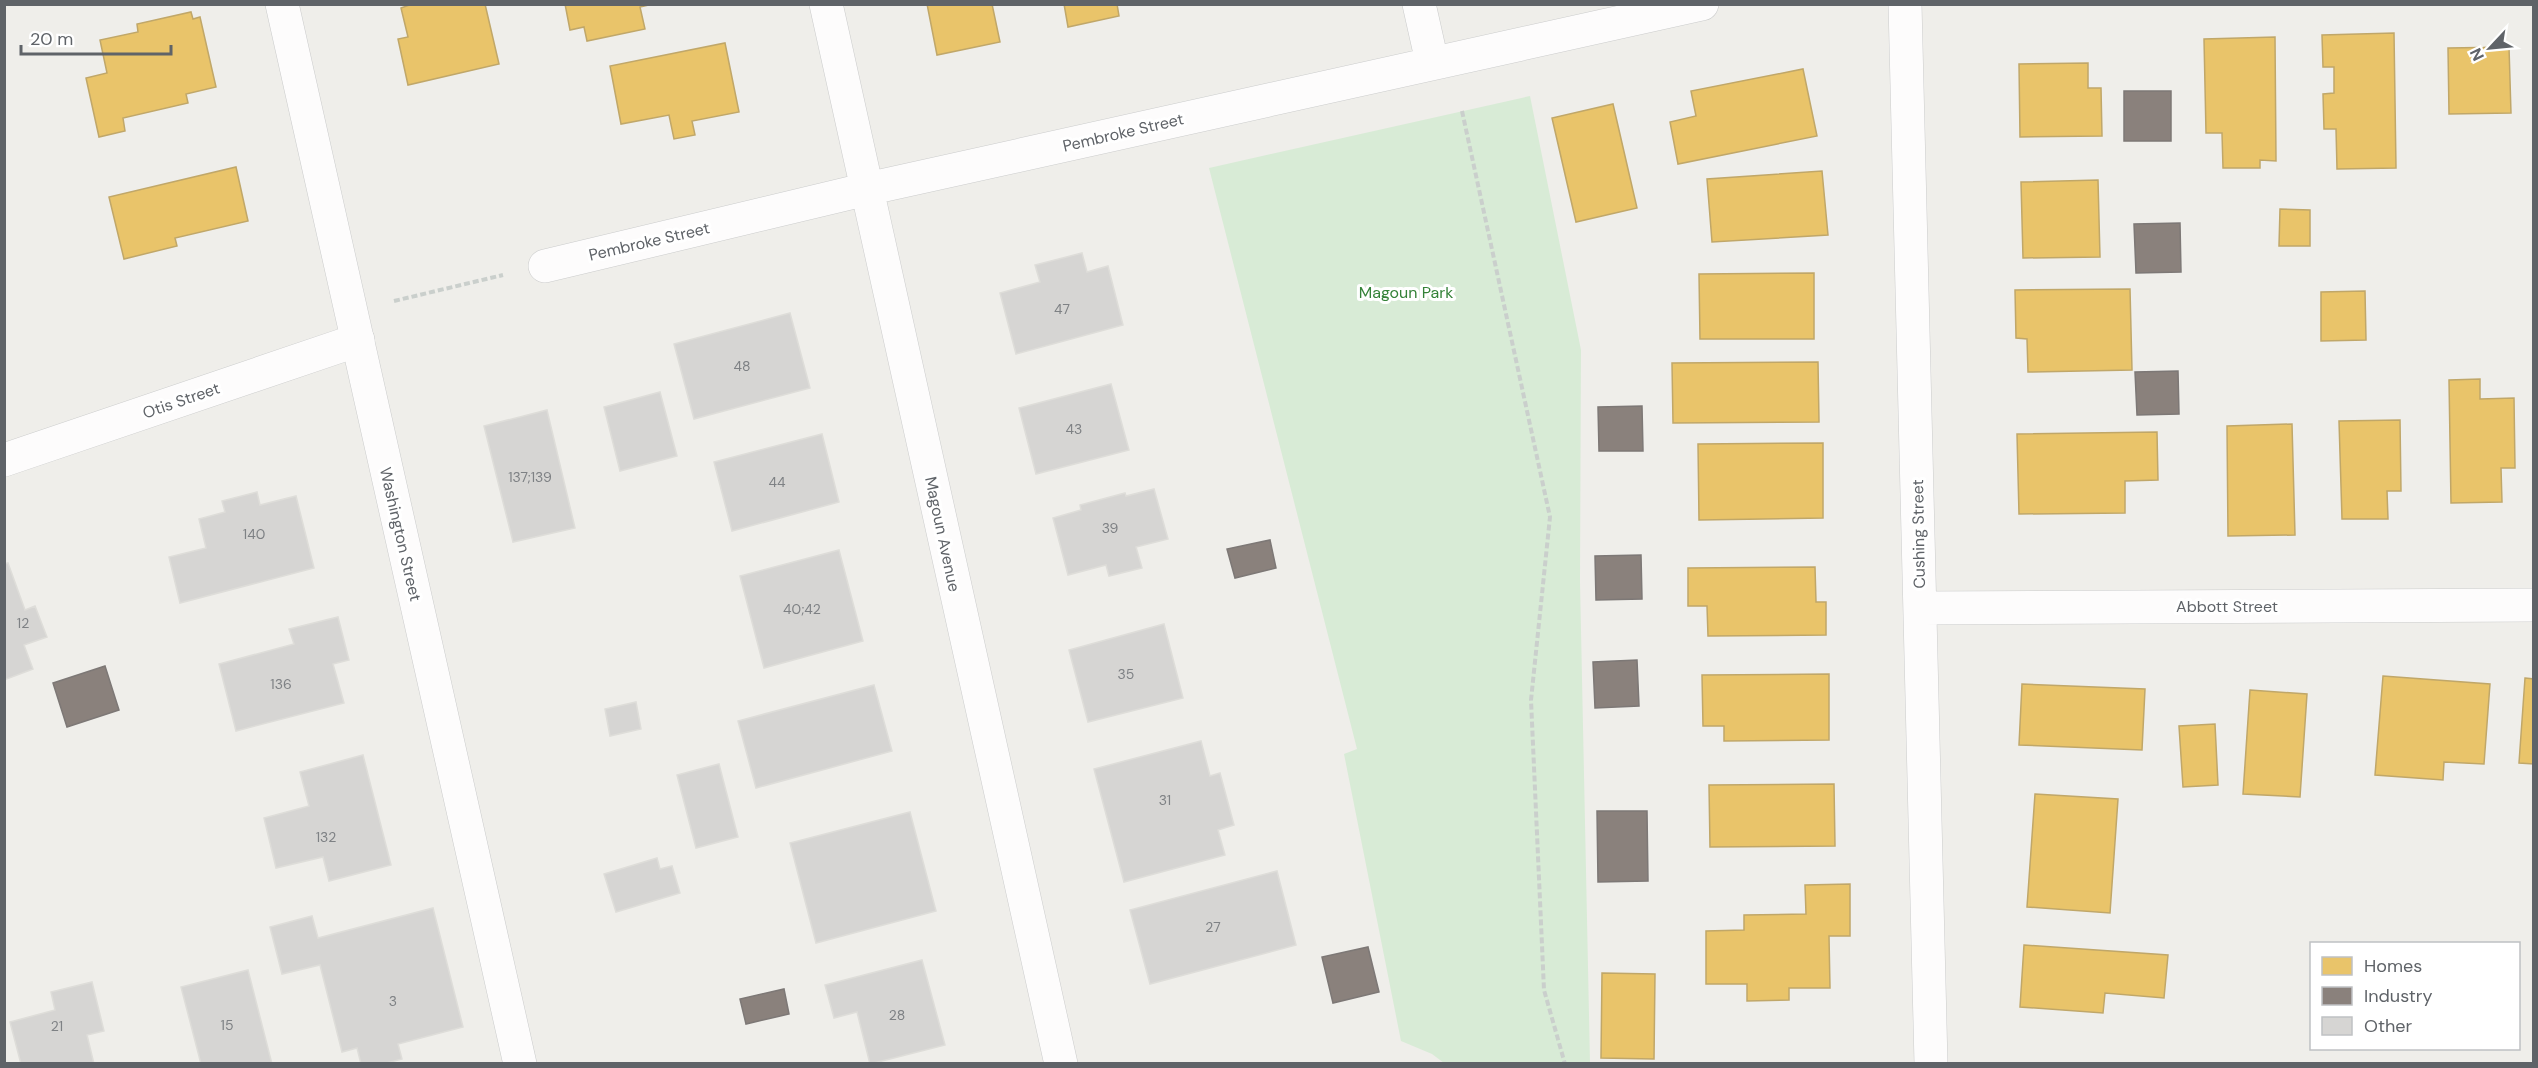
<svg xmlns="http://www.w3.org/2000/svg" width="2538" height="1068" viewBox="0 0 2538 1068" font-family="'DM Sans',sans-serif">
	<rect width="100%" height="100%" fill="#efeeea"/>
	<path fill="#d8ebd6" d="M1530 96 1581 350 1580 582 1590 1063H1444L1432 1054 1401 1041 1344 754 1357 749 1209 168Z"/>
	<path fill="#e9c46a" stroke="#c0a769" stroke-width="1.5" d="M412 4H485L499 64 408 85 398 39 408 37 401 8Z
		M565 4H653L640 7 645 29 587 41 584 27 570 30Z
		M927 4H992L1000 42 937 55Z
		M1064 4H1117L1119 16 1068 27Z
		M191 12 193 19 200 17 216 87 186 94 188 103 123 118 125 131 99 137 86 78 107 73 100 40 138 32 137 24Z
		M2394 33 2396 168 2337 169 2336 129H2324L2323 94 2334 93V67H2323L2322 35Z
		M2275 37 2276 161 2260 160V168H2223L2222 133H2206L2204 39Z
		M725 43 739 112 692 121 695 135 674 139 669 115 621 124 610 66Z
		M2509 47 2511 113 2449 114 2448 48Z
		M2088 63V88H2101L2102 136 2020 137 2019 64Z
		M1803 69 1817 136 1678 164 1670 122 1696 116 1691 91Z
		M1613 104 1637 208 1576 222 1552 118Z
		M236 167 248 221 175 238 177 246 124 259 109 197Z
		M1822 171 1828 235 1712 242 1707 179Z
		M2098 180 2100 257 2023 258 2021 182Z
		M2280 209 2310 210V246H2279Z
		M1814 273V339H1700L1699 274Z
		M2130 289 2132 370 2028 372 2027 339 2016 338 2015 290Z
		M2365 291 2366 340 2321 341V292Z
		M1818 362 1819 422 1673 423 1672 363Z
		M2480 379V399L2514 398 2515 468H2501L2502 502 2451 503 2449 380Z
		M2400 420 2401 491H2387L2388 519H2342L2339 421Z
		M2292 424 2295 535 2228 536 2227 426Z
		M2157 432 2158 480 2125 481V513L2019 514 2017 434Z
		M1823 443V518L1699 520 1698 444Z
		M1815 567 1816 602H1826V635L1708 636 1707 606H1688V568Z
		M1829 674V740L1724 741V726H1703L1702 675Z
		M2383 676 2490 684 2484 764 2444 762 2443 780 2375 775Z
		M2525 678 2534 679V764L2519 763Z
		M2022 684 2145 689 2142 750 2019 745Z
		M2250 690 2307 694 2300 797 2243 794Z
		M2215 724 2218 785 2183 787 2179 726Z
		M1834 784 1835 846 1710 847 1709 785Z
		M2035 794 2118 799 2110 913 2027 907Z
		M1850 884V936H1829L1830 988H1789V1000L1747 1001V984H1706V931L1744 930V915L1806 914 1805 885Z
		M2024 945 2168 955 2164 998 2105 993 2103 1013 2020 1007Z
		M1602 973 1655 974 1654 1059 1601 1058Z"/>
	<path fill="#8a817c" stroke="#7d7876" stroke-width="1.5" d="M2124 91H2171V141H2124Z
		M2180 223 2181 272 2136 273 2134 224Z
		M2178 371 2179 414 2137 415 2135 372Z
		M1642 406 1643 451H1599L1598 407Z
		M1270 540 1276 568 1235 578 1227 549Z
		M1641 555 1642 599 1596 600 1595 556Z
		M1637 660 1639 706 1595 708 1593 662Z
		M105 666 119 710 67 727 53 683Z
		M1597 811H1647L1648 881 1598 882Z
		M1368 947 1379 992 1333 1003 1322 957Z
		M784 989 789 1014 746 1024 740 999Z"/>
	<path fill="#d6d5d3" stroke="#deddd9" stroke-width="1.5" d="M1082 253 1087 272 1108 266 1123 325 1016 354 1000 293 1040 282 1035 265Z
		M790 313 810 388 694 419 674 344Z
		M1111 384 1129 450 1036 474 1019 408Z
		M660 392 677 456 620 471 604 407Z
		M547 410 575 528 513 542 484 426Z
		M822 434 839 502 732 531 714 462Z
		M1154 489 1168 539 1136 547 1142 568 1109 576 1106 565 1068 575 1053 518 1081 510 1080 505 1125 493 1126 496Z
		M257 492 260 505 296 496 314 568 180 603 169 557 206 548 199 519 225 512 222 501Z
		M839 550 863 641 764 668 740 576Z
		M8 563 25 610 35 606 47 637 24 645 33 669 4 680V564Z
		M338 617 349 660 333 664 344 703 236 731 219 664 294 644 289 629Z
		M1164 624 1183 698 1088 722 1069 650Z
		M874 685 892 751 756 788 738 721Z
		M636 702 641 729 610 736 605 709Z
		M1201 741 1210 776 1220 773 1234 825 1218 830 1225 855 1124 882 1094 769Z
		M363 755 391 865 329 881 323 857 276 868 264 818 309 806 300 772Z
		M719 764 738 837 696 848 677 775Z
		M910 812 936 911 816 943 790 843Z
		M657 858 660 869 672 866 680 893 616 912 604 874Z
		M1277 871 1296 945 1150 984 1130 910Z
		M433 908 463 1027 398 1044 402 1059 383 1064H361L357 1048 342 1052 320 965 282 974 270 927 312 916 318 938Z
		M922 960 945 1045 870 1064 857 1012 834 1018 825 985Z
		M248 970 272 1064H201L181 987Z
		M92 982 104 1031 87 1035 94 1064H21L10 1022 55 1010 51 992Z"/>
	<g fill="none" stroke-linecap="round" stroke-linejoin="round">
		<g stroke="#cbcccc" stroke-width="34">
			<path id="minor" d="M826 4 1061 1064
				M1419 4 1432 62
				M1905 4 1931 1064
				M545 266 867 189 1702 4
				M4 460 358 340
				M1920 608 2534 605"/>
		</g>
		<g stroke="#cbcccc" stroke-width="34">
			<path id="tertiary" d="M282 4 520 1064"/>
		</g>
		<path stroke="#cacfcc" stroke-width="4" stroke-dasharray="6 3" stroke-linecap="butt" d="M1462 111 1550 517 1531 700 1544 990 1565 1064
			M394 301 503 275"/>
		<use href="#minor" stroke="#fdfcfc" stroke-width="33"/>
		<use href="#tertiary" stroke="#fdfcfc" stroke-width="33"/>
	</g>
	<g text-anchor="middle" stroke-width="6" stroke-linejoin="round" paint-order="stroke">
		<g font-size="14" fill="#7e8184">
			<text x="1062" y="314">47</text>
			<text x="742" y="371">48</text>
			<text x="1074" y="434">43</text>
			<text x="530" y="482">137;139</text>
			<text x="777" y="487">44</text>
			<text x="1110" y="533">39</text>
			<text x="254" y="539">140</text>
			<text x="802" y="614">40;42</text>
			<text x="23" y="628">12</text>
			<text x="1126" y="679">35</text>
			<text x="281" y="689">136</text>
			<text x="1165" y="805">31</text>
			<text x="326" y="842">132</text>
			<text x="1213" y="932">27</text>
			<text x="393" y="1006">3</text>
			<text x="897" y="1020">28</text>
			<text x="227" y="1030">15</text>
			<text x="57" y="1031">21</text>
		</g>
		<g font-size="16" fill="#5f6368" stroke="#fff">
			<text transform="translate(1123 132) rotate(-13)" y="6">Pembroke Street</text>
			<text transform="translate(649 241) rotate(-13)" y="6">Pembroke Street</text>
			<text transform="translate(181 400) rotate(-19)" y="6">Otis Street</text>
			<text transform="translate(401 534) rotate(77)" y="6">Washington Street</text>
			<text transform="translate(943 534) rotate(78)" y="6">Magoun Avenue</text>
			<text transform="translate(1918 534) rotate(-91)" y="6">Cushing Street</text>
			<text x="2227" y="612">Abbott Street</text>
		</g>
		<g font-size="16" fill="#348238" stroke="#fff">
			<text x="1406" y="298">Magoun Park</text>
		</g>
	</g>
	<rect width="2538" height="1068" fill="none" stroke="#5f6368" stroke-width="12"/>
	<rect x="2310" y="942" width="210" height="108" fill="#ffffff" stroke="#bfc1c3" stroke-width="1.5"/>
	<rect x="2322" y="957" width="30" height="18" fill="#e9c46a" stroke="#bfc1c3" stroke-width="1.5"/>
	<text x="2364" y="972" font-size="18" fill="#5f6368">Homes</text>
	<rect x="2322" y="987" width="30" height="18" fill="#8a817c" stroke="#bfc1c3" stroke-width="1.5"/>
	<text x="2364" y="1002" font-size="18" fill="#5f6368">Industry</text>
	<rect x="2322" y="1017" width="30" height="18" fill="#d6d5d3" stroke="#bfc1c3" stroke-width="1.5"/>
	<text x="2364" y="1032" font-size="18" fill="#5f6368">Other</text>
	<g transform="translate(2490 48) rotate(244)" stroke="#ffffff" stroke-width="4.5" paint-order="stroke">
	<path d="M0-4.5L10 22L0 15L-10 22Z" fill="#5f6368"/>
	<text y="-9" font-size="16" font-weight="bold" text-anchor="middle" fill="#5f6368">N</text>
	</g>
	<path d="M21 45v9h150v-9" fill="none" stroke="#5f6368" stroke-width="3"/>
	<text x="30" y="45" font-size="18" fill="#5f6368" stroke="#ffffff" stroke-width="4.5" paint-order="stroke">20 m</text>
</svg>
